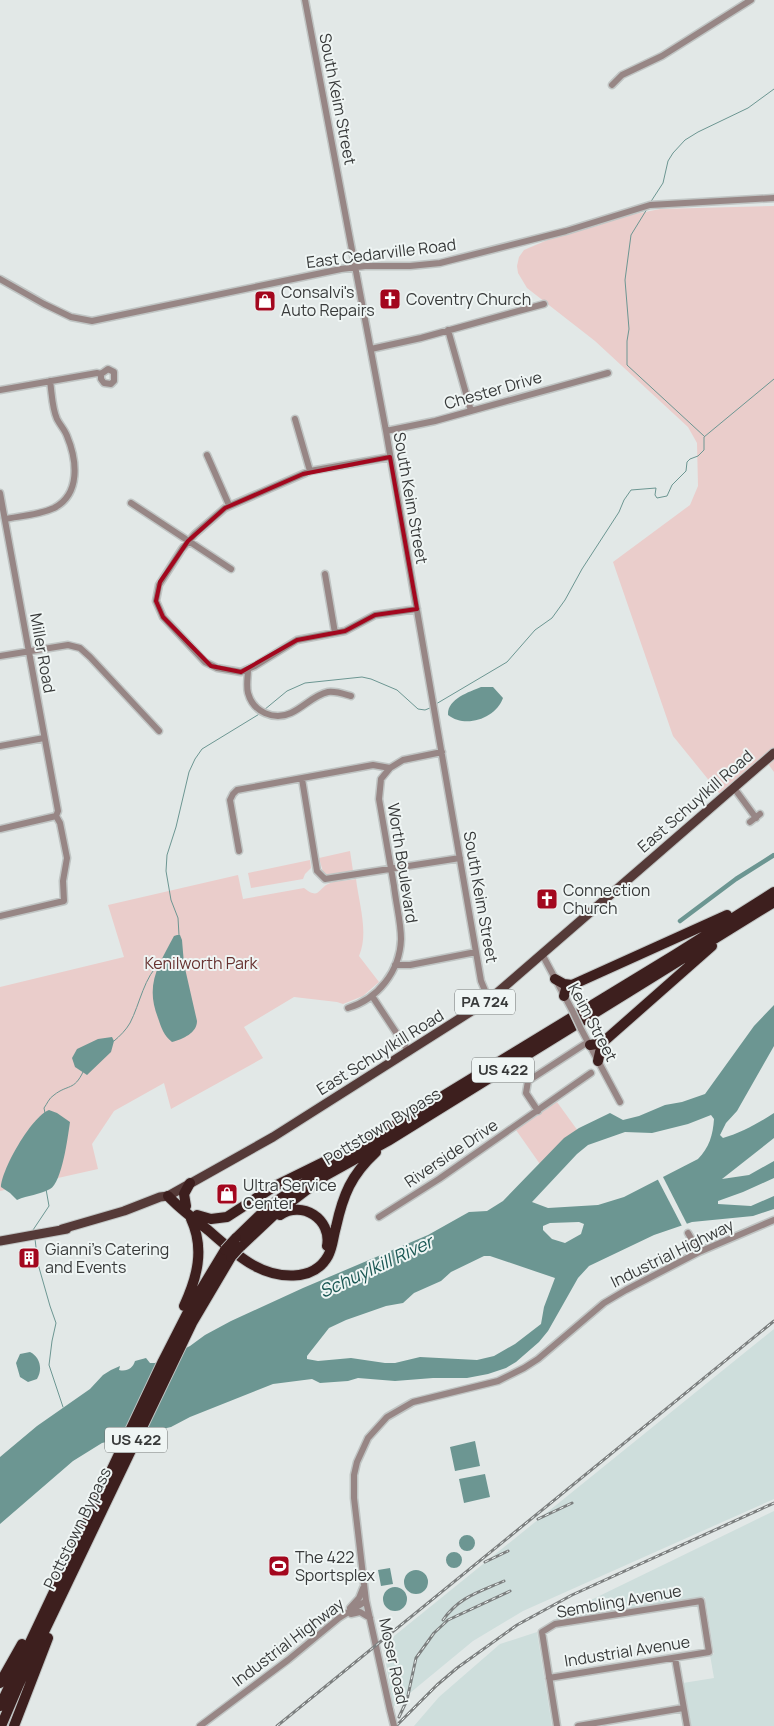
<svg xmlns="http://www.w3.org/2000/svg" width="774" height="1726" viewBox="0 0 774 1726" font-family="Manrope,sans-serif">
	<rect width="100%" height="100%" fill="#e2e8e7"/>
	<path fill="#cededc" d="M774 1329V1499L523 1611 473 1641 393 1707 383 1645Z
		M774 1511V1726H691L683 1683 714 1678 710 1655 714 1654 705 1597 557 1621 556 1617Z
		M537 1632 552 1726H414L439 1697 500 1644Z"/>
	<path fill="#eacdcb" d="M774 206V772L763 757 720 794 673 736 613 562 690 505 698 486 697 443 688 427 595 341 527 288 518 273 517 266 519 257 524 250 552 238 597 226 620 217 660 209Z
		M350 851 353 871 328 875 323 872 319 858Z
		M310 860 311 868 305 874 303 879 251 888 248 873Z
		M238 875 243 899 304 888C319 900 318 889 328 884 335 880 348 881 356 879 359 904 369 933 359 956L379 982 363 996 343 1004 337 1002 294 997 244 1027 263 1058 171 1109 164 1083 114 1111 92 1144 98 1169 0 1191V987L124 957 108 905Z
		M557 1102 578 1131 542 1167 516 1130Z"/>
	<path fill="#6c9692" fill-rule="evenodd" d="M481 687H493L503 698C496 718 466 729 448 715 447 699 469 692 481 687Z
		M177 935H180L182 940 184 964 197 1021C197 1033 183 1039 172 1042 164 1036 161 1027 158 1018 145 985 158 966 174 936Z
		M774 1005V1046L737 1111 726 1123 720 1135 723 1138C741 1133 759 1123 774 1113V1138L722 1179 749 1175 774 1161V1178L743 1192 718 1201V1204L751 1206 774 1196V1209L753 1216 692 1222 654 1235 589 1266 578 1278 548 1331 539 1342 516 1362 506 1368 488 1374 467 1378H433L395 1381 358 1378 348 1381 320 1383 312 1379 273 1384 190 1417 171 1427 102 1443 73 1461 0 1524V1457L37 1426 90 1389 103 1375 111 1370 120 1366 119 1370C127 1372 133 1368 135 1361L146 1358 150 1363H155L190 1346 205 1335 231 1321 303 1288 428 1235 469 1212 487 1211 503 1201 564 1138 579 1128 610 1113 623 1120 639 1116 665 1105 682 1102 705 1094 754 1026ZM711 1115 714 1119C713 1135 709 1148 698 1159L624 1197 598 1205 548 1208 532 1202 577 1154 588 1145 625 1132 652 1133 688 1124ZM579 1222 584 1224 581 1234 565 1243 552 1239 543 1230V1226L550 1223ZM484 1256H490L555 1278 544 1307 541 1324 515 1344 494 1356 477 1360 420 1357 395 1363H385L351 1358 318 1361 307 1359V1356L329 1328 346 1320 386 1306 403 1303 414 1293 441 1281 451 1272Z
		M112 1037 114 1041 111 1052 87 1075 75 1067 72 1058 77 1049 98 1039Z
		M49 1110 57 1113 70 1122C68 1136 62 1183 50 1189 39 1195 28 1195 17 1200L10 1193 1 1187C2 1169 31 1117 49 1110Z
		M30 1352C40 1357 43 1369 37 1379L28 1382 20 1377 16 1363 20 1354Z
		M475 1441 480 1466 455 1471 450 1447Z
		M485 1474 490 1497 464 1503 459 1479Z
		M459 1543a8 8 0 1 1 16 0a8 8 0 1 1-16 0Z
		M446 1560a8 8 0 1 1 16 0a8 8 0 1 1-16 0Z
		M390 1568 393 1584 381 1586 378 1570Z
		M404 1582a12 12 0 1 1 24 0a12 12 0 1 1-24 0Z
		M383 1599a12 12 0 1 1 24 0a12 12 0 1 1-24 0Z"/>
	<path fill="#e2e8e7" d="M662 1175 688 1226 683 1228 657 1178Z"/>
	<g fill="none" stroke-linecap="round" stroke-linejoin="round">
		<path stroke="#6c9692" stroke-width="1" d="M650 203 663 183 668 161 673 153 685 140 698 132 748 108 774 89
			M647 209 631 235 625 280 629 329 627 341V365L704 436
			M436 704 507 662 535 630 552 618 565 600 582 569 619 512 624 500 631 490 656 488 655 495 657 498 667 496 672 485 686 471 687 462 690 459 698 456 704 450V437L774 379
			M264 710 287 691 305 683 362 677 371 679 397 690 418 709 425 710 430 708
			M179 935 178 918 171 900 166 871 167 855 176 827 189 772 195 759 202 749 261 713
			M114 1041C120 1036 126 1030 130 1023 140 1004 144 976 161 962
			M45 1113 44 1108C47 1104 49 1098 54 1095 68 1084 74 1091 83 1072
			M33 1230 49 1206 46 1189
			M35 1239 38 1264 50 1306 56 1323 52 1341 49 1365 63 1407"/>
		<path stroke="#6c9692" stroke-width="4.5" d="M680 921 736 879 774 855"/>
		<g stroke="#c0c5c4" stroke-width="9">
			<path id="minor" d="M305 0 386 431 481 981 489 1000
				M612 85 622 75 662 56 751 0
				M0 279 44 304 71 317 92 321 341 269 365 266H410L440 263 566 231 650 205 774 198
				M448 330 471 411
				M371 349 421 338 544 304
				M0 390 97 373 101 374 108 369 114 372V381L111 384 104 383 101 379V374
				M295 419 310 471
				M386 431 435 421 608 373
				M207 455 229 505
				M390 457 310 471 225 508 195 534 182 549 159 585 156 601 163 617 205 662 217 668 241 672 255 666 297 640 345 631 375 615 417 609
				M0 493 58 811 56 816
				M131 503 231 569
				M5 519C21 516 39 515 54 508 81 494 77 460 67 436 65 430 60 425 57 419 52 408 52 394 50 381
				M325 574 335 633
				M0 656 68 645 80 648 90 657 159 731
				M248 669C248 677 246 685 248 693 253 712 274 721 291 713 304 707 314 695 328 692 336 691 344 694 351 696
				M0 746 44 738
				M302 779 317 871 325 879 460 858
				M734 788 756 818
				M750 822 760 814
				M0 829 56 816
				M239 851 230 800 233 794 237 790 373 765 390 768 403 760 442 752
				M0 916 64 901 63 881 67 858 60 823 56 816
				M542 954 572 1010
				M395 965H410L476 952
				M372 996 409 1052
				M348 1008C378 999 400 971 401 939 401 922 396 904 394 886 389 857 384 828 379 799L381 779 390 768
				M581 1029 620 1102
				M538 1111 526 1093 528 1081 588 1042
				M379 1217 439 1179 591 1073
				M688 1233 699 1252
				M350 1608 359 1598 363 1588
				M351 1614 360 1612 370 1618
				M675 1658 687 1726
				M549 1678 709 1652 701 1601 555 1624 542 1632 557 1726
				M390 1710 366 1601 354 1498V1475L357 1462 368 1438 387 1417 413 1402 498 1381 524 1368 538 1359 604 1303 626 1290 699 1252 774 1220
				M200 1726 288 1660 339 1618 366 1601
				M578 1726 683 1708"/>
		</g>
		<g stroke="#c0c5c4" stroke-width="11">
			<path id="major" d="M62 1229 124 1211 160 1197 168 1196 273 1137 489 1000 774 753
				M0 1241 67 1229"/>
		</g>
		<g stroke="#c0c5c4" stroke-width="12">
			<path id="highway" d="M555 979 564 984 572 985
				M564 996 566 989 572 985 727 915
				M590 1045 602 1043 712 946
				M598 1061 602 1043
				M168 1196C180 1209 194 1219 208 1230 222 1242 237 1256 253 1265 276 1278 313 1283 328 1256 333 1247 333 1237 336 1227 343 1195 351 1175 376 1152
				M186 1206 184 1194 190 1183
				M197 1215 211 1219 227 1217 275 1186 336 1156
				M280 1215C302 1200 332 1219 327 1246
				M236 1238 263 1212 278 1200 369 1141 676 954 774 892
				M240 1247 275 1214 325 1176 388 1141 774 902
				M184 1306C197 1278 205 1249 191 1219
				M0 1683 22 1644
				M0 1706 163 1361 190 1308 225 1250
				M1 1726 19 1684 192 1323 231 1257
				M14 1726 48 1638"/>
		</g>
		<use href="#minor" stroke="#978685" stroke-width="6"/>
		<use href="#major" stroke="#553a38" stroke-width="9"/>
		<use href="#highway" stroke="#3d1f1e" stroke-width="10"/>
		<g stroke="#7c7f7f" stroke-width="3">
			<path id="rail" d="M538 1519 572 1503
				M485 1562 508 1551
				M443 1620C459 1597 479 1592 504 1581
				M399 1717 407 1700 416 1658 434 1633 448 1620 510 1591
				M277 1726 774 1321
				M396 1726 437 1685 457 1668 517 1625 572 1595 774 1503"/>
		</g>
		<use href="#rail" stroke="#eff5f4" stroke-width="1" stroke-dasharray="4" stroke-linecap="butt"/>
		<g stroke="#c0c5c4" stroke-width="9" stroke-linecap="butt">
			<path id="minor-bridge" d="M572 1010 581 1029
				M390 1710 394 1726"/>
		</g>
		<g stroke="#c0c5c4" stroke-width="12" stroke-linecap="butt">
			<path id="highway-bridge" d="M225 1250 236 1238
				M231 1257 240 1247"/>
		</g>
		<use href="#minor-bridge" stroke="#978685" stroke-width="6"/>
		<use href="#highway-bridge" stroke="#3d1f1e" stroke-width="10"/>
	</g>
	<path fill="none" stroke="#a3071e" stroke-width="4" stroke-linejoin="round" d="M390 457 417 609 375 615 345 631 297 640 241 672 211 666 163 617 156 601 160 582 188 541 225 508 303 474Z"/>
	<defs>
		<g id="church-square" transform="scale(1.125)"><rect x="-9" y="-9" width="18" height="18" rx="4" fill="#a3071e" stroke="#eff5f4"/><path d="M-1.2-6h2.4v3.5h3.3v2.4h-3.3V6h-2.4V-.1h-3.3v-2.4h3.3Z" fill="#fff"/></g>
		<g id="shop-square" transform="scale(1.125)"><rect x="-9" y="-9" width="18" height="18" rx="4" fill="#a3071e" stroke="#eff5f4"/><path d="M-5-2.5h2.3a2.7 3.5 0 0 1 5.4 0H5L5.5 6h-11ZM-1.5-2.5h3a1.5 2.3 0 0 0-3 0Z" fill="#fff"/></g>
		<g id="building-square" transform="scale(1.125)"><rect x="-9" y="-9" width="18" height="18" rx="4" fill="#a3071e" stroke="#eff5f4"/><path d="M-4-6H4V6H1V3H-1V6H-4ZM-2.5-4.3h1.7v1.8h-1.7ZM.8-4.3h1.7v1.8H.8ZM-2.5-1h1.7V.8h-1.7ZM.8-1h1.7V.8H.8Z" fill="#fff"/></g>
		<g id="stadium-square" transform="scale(1.125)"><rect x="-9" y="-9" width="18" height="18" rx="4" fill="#a3071e" stroke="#eff5f4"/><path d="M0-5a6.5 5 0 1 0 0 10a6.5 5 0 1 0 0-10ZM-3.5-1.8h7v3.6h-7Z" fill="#fff"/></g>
	</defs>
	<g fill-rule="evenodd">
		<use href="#church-square" x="390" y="299"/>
		<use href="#shop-square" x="265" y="301"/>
		<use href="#church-square" x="547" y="899"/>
		<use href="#shop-square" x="227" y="1194"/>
		<use href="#building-square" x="29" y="1258"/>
		<use href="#stadium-square" x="279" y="1566"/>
	</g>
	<g text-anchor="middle" stroke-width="4" stroke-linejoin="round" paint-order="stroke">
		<g fill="#eff5f4" stroke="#6f7272" stroke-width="1">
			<rect x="455" y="989.5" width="60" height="25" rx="4"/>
			<rect x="472" y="1057.5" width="62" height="25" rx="4"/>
			<rect x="105" y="1427.5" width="62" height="25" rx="4"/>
		</g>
		<g font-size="15" font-weight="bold" fill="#383a3a">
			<text x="485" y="1007">PA 724</text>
			<text x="503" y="1075">US 422</text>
			<text x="136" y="1445">US 422</text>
		</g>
		<g font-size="16" fill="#383a3a" stroke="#eff5f4">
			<text transform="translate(338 99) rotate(79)" y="6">South Keim Street</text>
			<text transform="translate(381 253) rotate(-7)" y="6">East Cedarville Road</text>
			<text transform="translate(493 390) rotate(-16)" y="6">Chester Drive</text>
			<text transform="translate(411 498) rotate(80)" y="6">South Keim Street</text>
			<text transform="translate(43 653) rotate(80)" y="6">Miller Road</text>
			<text transform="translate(695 801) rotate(-41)" y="6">East Schuylkill Road</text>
			<text transform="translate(403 863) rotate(81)" y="6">Worth Boulevard</text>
			<text transform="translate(481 897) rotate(80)" y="6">South Keim Street</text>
			<text transform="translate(593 1022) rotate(62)" y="6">Keim Street</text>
			<text transform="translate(380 1052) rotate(-32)" y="6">East Schuylkill Road</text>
			<text transform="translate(382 1126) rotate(-31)" y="6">Pottstown Bypass</text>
			<text transform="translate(451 1153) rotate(-34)" y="6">Riverside Drive</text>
			<text transform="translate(672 1253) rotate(-26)" y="6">Industrial Highway</text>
			<text transform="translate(77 1528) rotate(-64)" y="6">Pottstown Bypass</text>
			<text transform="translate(619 1601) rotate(-10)" y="6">Sembling Avenue</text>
			<text transform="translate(288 1642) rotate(-37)" y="6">Industrial Highway</text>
			<text transform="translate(627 1651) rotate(-9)" y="6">Industrial Avenue</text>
			<text transform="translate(394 1661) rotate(78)" y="6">Moser Road</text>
		</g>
		<g font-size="16" fill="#383a3a" stroke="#eff5f4" text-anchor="start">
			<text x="281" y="298">Consalvi's<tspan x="281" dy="18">Auto Repairs</tspan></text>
			<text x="406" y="305">Coventry Church</text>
			<text x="563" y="896">Connection<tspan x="563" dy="18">Church</tspan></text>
			<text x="243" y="1191">Ultra Service<tspan x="243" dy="18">Center</tspan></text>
			<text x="45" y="1255">Gianni’s Catering<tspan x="45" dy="18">and Events</tspan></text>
			<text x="295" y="1563">The 422<tspan x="295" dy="18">Sportsplex</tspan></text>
		</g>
		<g font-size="16" fill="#673230" stroke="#eff5f4">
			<text x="201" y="969">Kenilworth Park</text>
		</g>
		<g font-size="18" font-style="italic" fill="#1b5854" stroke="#eff5f4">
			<text transform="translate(376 1267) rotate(-25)" y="6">Schuylkill River</text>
		</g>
	</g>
</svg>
